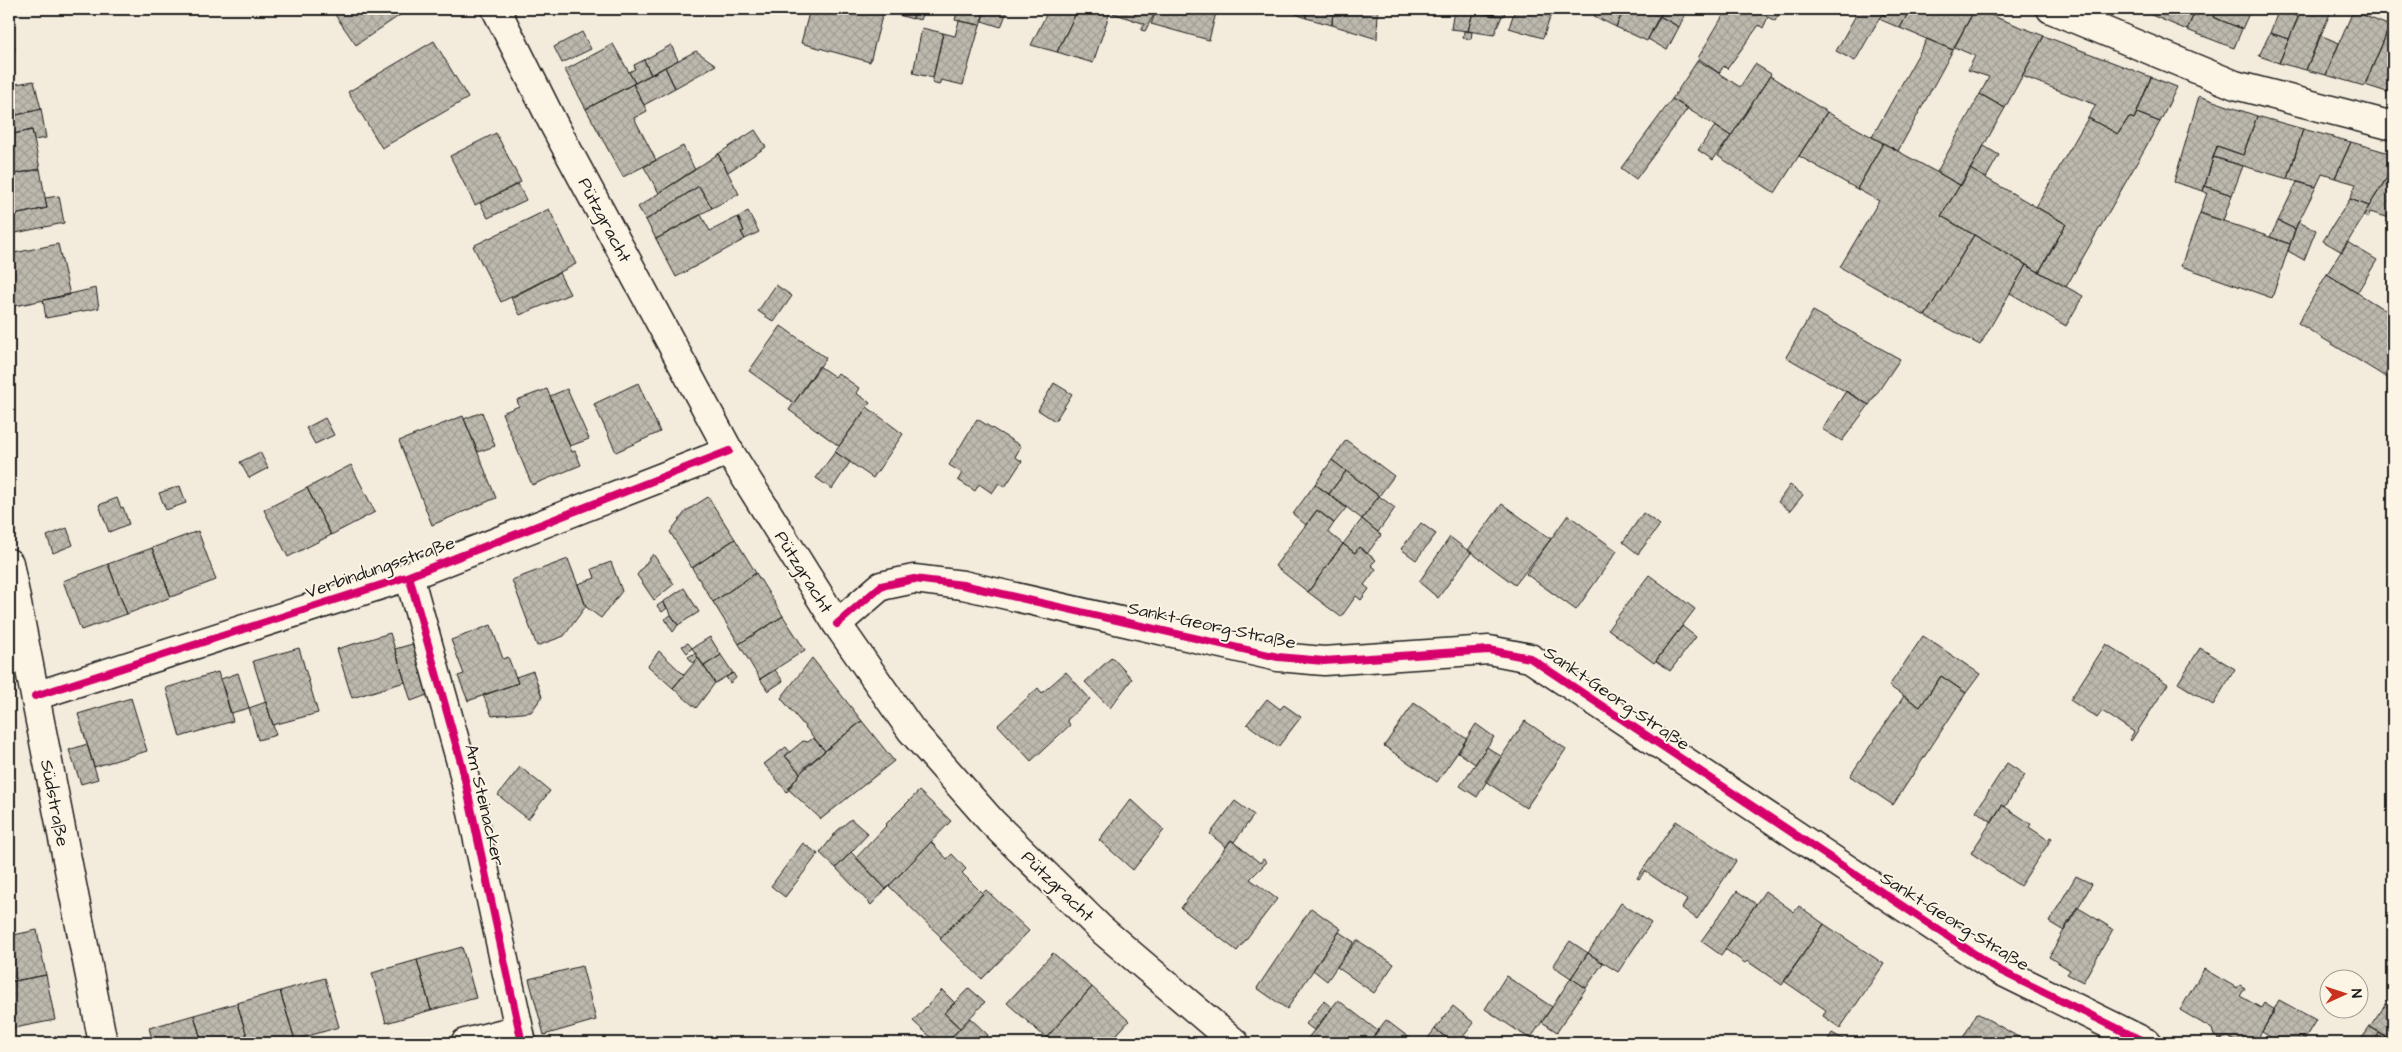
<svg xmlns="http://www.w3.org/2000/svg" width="2402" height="1052" viewBox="0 0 2402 1052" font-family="'Architects Daughter',sans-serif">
	<defs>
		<pattern id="building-cross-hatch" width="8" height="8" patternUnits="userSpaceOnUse" patternTransform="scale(1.25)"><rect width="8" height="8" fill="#beb9ae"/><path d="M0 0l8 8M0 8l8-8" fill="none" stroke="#a39e95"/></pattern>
	</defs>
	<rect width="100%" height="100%" fill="#f3ecdd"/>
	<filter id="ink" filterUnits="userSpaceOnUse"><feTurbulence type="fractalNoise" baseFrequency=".02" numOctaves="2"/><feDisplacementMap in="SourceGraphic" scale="10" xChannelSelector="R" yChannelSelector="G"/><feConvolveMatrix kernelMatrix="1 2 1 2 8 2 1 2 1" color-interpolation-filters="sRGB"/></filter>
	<g filter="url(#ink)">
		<path fill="url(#building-cross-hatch)" stroke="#1c1c1c" d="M331 9H409L356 45Z
			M810 9H857L865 11 866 9H884L870 62 801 43Z
			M884 9H915L913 19 884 11Z
			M915 9 923 11 920 20 913 18Z
			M958 9H985L980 25 955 20Z
			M985 9H1008L1001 27 982 21Z
			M1049 9H1078L1057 52 1031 45Z
			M1078 9H1157L1145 31 1141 30 1145 24 1110 12 1093 63 1057 52Z
			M1157 9H1217L1209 40 1151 24Z
			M1284 9H1306V18Z
			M1306 9H1333L1332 25 1306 18Z
			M1333 9H1378L1377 39 1332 25Z
			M1454 9H1493L1492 15Z
			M1493 9H1506L1504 16 1492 15Z
			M1515 9H1553L1543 38 1509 28Z
			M1596 9H1624L1616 27 1594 16Z
			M1624 9H1664L1647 41 1616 27Z
			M1664 9H1688L1679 27 1660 16Z
			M1727 9H1782L1775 21 1768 17 1763 28 1759 25 1727 69 1724 66 1719 73 1698 58Z
			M1854 9H1890L1886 16 1882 14 1855 61 1836 51 1855 17Z
			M1890 9H1910L1900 28 1879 19 1882 14 1886 16Z
			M1910 9H1975L1953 50 1900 28Z
			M1975 9 2044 36 2005 108 1980 94 1989 77 1968 70 1975 56 1954 47Z
			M2137 9H2196L2187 30Z
			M2196 9H2216L2213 17 2242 29 2234 48 2187 30Z
			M2216 9H2251L2242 29 2213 17Z
			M2279 9 2298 17 2289 39 2270 33Z
			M2302 9H2332L2306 70 2279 63Z
			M1454 10 1473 12 1468 31 1451 29Z
			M2353 11 2390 26 2364 86 2326 75Z
			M1473 12 1502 16 1494 35 1468 31Z
			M1659 16 1679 27 1667 50 1648 39Z
			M2393 18V94L2365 85Z
			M959 21 980 25 963 85 941 80 939 85 932 83 943 33 955 36Z
			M922 28 943 33 933 78 913 73Z
			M1464 31 1472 32 1471 39 1463 38Z
			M582 32 591 49 562 63 554 47Z
			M9 33 12 35 15 50 9 57Z
			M2270 33 2289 39 2279 63 2259 56Z
			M2320 35 2339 43 2326 75 2306 70Z
			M2044 36 2151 77 2134 119 2129 117 2118 134 2088 118 2096 105 2022 76Z
			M1927 39 1953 50 1898 151 1872 137Z
			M434 41 468 98 382 148 348 92Z
			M613 44 635 83 586 109 565 70Z
			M671 45 678 60 651 75 644 60Z
			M696 51 716 65 675 88 665 67Z
			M644 60 651 75 635 83 629 72 635 69 634 65Z
			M1698 60 1740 87 1755 64 1771 74 1731 136 1672 99Z
			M665 67 675 88 644 105 633 84Z
			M1770 76 1827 112 1775 193 1718 156Z
			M2151 77 2177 87 2160 122 2137 113Z
			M34 81 41 109 9 117 10 85Z
			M633 84 647 111 634 118 656 160 623 177 586 109Z
			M1980 94 2005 108 1961 186 1937 172Z
			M2199 96 2257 116 2243 155 2217 146 2203 191 2174 182Z
			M1672 99 1688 108 1636 179 1621 168Z
			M41 109 46 138 34 140 32 130 9 135V117Z
			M1827 112 1883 143 1857 189 1799 156Z
			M2137 113 2160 122 2066 287 2039 272 2066 224 2036 207 2088 118 2118 134 2129 117 2134 119Z
			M2257 116 2303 129 2288 179 2213 157 2217 146 2243 155Z
			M1715 126 1731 136 1713 160 1698 150Z
			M2303 129 2351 142 2335 178 2322 174 2316 187 2288 179Z
			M32 130 40 169 9 175V135Z
			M755 130 766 147 728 172 718 154Z
			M496 133 521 182 475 205 450 156Z
			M2351 142 2393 154V168L2369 206 2350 199 2356 184 2335 178Z
			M1883 143 1960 185 1941 216 1974 235 1925 316 1840 267 1879 201 1857 189Z
			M683 146 695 170 659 193 644 167Z
			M1984 146 1999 155 1986 178 1970 169Z
			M718 154 739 194 712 208 699 186 646 220 638 207Z
			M2213 157 2243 166 2232 195 2205 186Z
			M2393 168V219L2370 212 2368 218 2363 216Z
			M40 169 47 208 9 216V175Z
			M1970 169 2066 224 2039 272 1941 216Z
			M2297 182 2316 187 2295 229 2278 221Z
			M518 184 526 200 488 218 480 203Z
			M699 186 712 208 656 239 646 220Z
			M2205 186 2232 195 2223 221 2200 213 2207 193 2203 191Z
			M59 196 64 223 11 234 9 216 47 208 45 198Z
			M2350 199 2369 206 2342 252 2323 241Z
			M549 209 576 264 501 302 473 246Z
			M748 211 759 232 745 239 741 232 744 231 738 217Z
			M2200 213 2290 244 2272 298 2181 266Z
			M701 215 710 231 738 217 744 231 741 232 745 239 676 277 656 239Z
			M2278 221 2295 229 2290 244 2270 237Z
			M2298 222 2316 230 2304 260 2288 251Z
			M1974 235 2026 265 1980 345 1925 316Z
			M2347 242 2377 260 2357 293 2327 274Z
			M58 244 70 295 9 307V254Z
			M2026 265 2083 296 2066 326 2010 293Z
			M559 273 570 294 520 315 511 298Z
			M2327 274 2393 315V360L2384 376 2298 323Z
			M776 285 792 296 774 322 758 311Z
			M96 288 99 308 46 318 43 300Z
			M1813 311 1900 359 1869 405 1786 357Z
			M781 326 826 358 794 403 749 371Z
			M2393 360V381L2384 376Z
			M819 366 835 377 838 373 859 388 856 393 870 403 839 446 789 410Z
			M638 383 660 432 616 452 594 404Z
			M1054 383 1072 394 1055 421 1038 410Z
			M547 389 572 452 575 451 581 465 532 485 502 413 519 406 517 400Z
			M567 389 589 439 570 446 550 396Z
			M1846 391 1869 405 1842 441 1822 429Z
			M867 407 903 434 873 478 835 452Z
			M482 412 495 446 478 452 464 419Z
			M463 416 496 498 432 525 399 441Z
			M325 418 334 435 315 444 306 428Z
			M977 419 1021 446 1015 457 1022 461 1005 487 999 483 992 493 979 484 975 491 958 480 962 473 949 465Z
			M1346 440 1394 476 1379 496 1332 460Z
			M260 452 268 468 249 478 240 462Z
			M835 452 850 462 832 489 816 478Z
			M1332 460 1346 471 1329 494 1315 484Z
			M351 465 375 512 331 535 307 488Z
			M1346 471 1379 496 1362 519 1329 494Z
			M1315 484 1346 508 1334 523 1317 510 1306 525 1293 514Z
			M1790 485 1803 495 1790 511 1778 502Z
			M180 486 186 503 166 510 159 493Z
			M307 488 331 535 288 557 264 510Z
			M1379 496 1395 508 1378 532 1362 519Z
			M708 497 735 539 692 568 670 532 686 511Z
			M117 498 121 508 123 507 129 524 109 532 99 505Z
			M1502 504 1551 539 1515 585 1468 550Z
			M1317 510 1334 523 1328 532 1343 544 1308 592 1275 566Z
			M1643 513 1660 525 1638 554 1623 542Z
			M1568 515 1617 551 1576 610 1526 574Z
			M1362 519 1381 535 1367 554 1359 547 1355 553 1343 544Z
			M1421 523 1436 534 1416 560 1401 549Z
			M67 528 73 545 53 553 47 536Z
			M198 531 216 580 171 597 152 548Z
			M1450 537 1471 553 1438 598 1419 582Z
			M735 539 756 573 713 602 692 568Z
			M1343 544 1355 553 1359 547 1376 560 1371 565 1376 569 1364 585 1369 589 1361 600 1356 596 1341 617 1308 592Z
			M152 548 171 597 127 614 108 564Z
			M653 554 674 584 654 600 637 575Z
			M568 559 586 606 564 636 537 646 512 580Z
			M611 562 622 591 601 618 586 607 578 584 595 578 592 569Z
			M108 564 127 614 81 630 63 581Z
			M756 573 783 616 739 644 713 602Z
			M1649 575 1695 609 1654 663 1608 629Z
			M684 588 699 612 678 625 663 602Z
			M663 602 667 608 662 612 657 606Z
			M671 615 678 625 673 632 665 619Z
			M783 616 805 650 760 679 739 644Z
			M491 625 503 659 508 657 518 683 468 701 458 676 464 674 451 640Z
			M1682 626 1696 637 1670 671 1656 661Z
			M390 633 405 682 352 698 337 649Z
			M1923 636 1980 674 1966 693 1941 676 1920 707 1889 686Z
			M710 637 721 655 704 666 692 648Z
			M416 643 427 695 411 701 395 649Z
			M688 643 692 648 687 653 682 646Z
			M2106 644 2168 684 2131 741 2129 740 2134 732 2102 711 2097 718 2070 700Z
			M299 648 318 713 273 725 253 661Z
			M2200 648 2235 669 2213 705 2178 683Z
			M659 651 684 675 673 688 648 666Z
			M695 653 698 658 694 664 688 657Z
			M721 655 733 673 715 683 704 666Z
			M1112 657 1132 679 1110 708 1085 682Z
			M698 658 715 683 696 708 673 688Z
			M812 658 862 721 825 751 781 698Z
			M775 670 783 681 768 691 760 679Z
			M533 671 542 697 531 712 492 716 483 695 518 683 516 677Z
			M218 672 233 721 180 737 166 688Z
			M1066 672 1090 699 1067 720 1070 725 1031 761 998 725 1038 688 1042 693Z
			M238 673 249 708 231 713 221 679Z
			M733 673 736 678 730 683 726 677Z
			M1941 676 1966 693 1893 805 1850 776 1904 696 1920 707Z
			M131 698 147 751 94 767 78 714Z
			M1267 699 1280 709 1284 705 1301 717 1278 747 1247 724Z
			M266 702 276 735 258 740 249 708Z
			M1414 703 1467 739 1437 782 1384 746Z
			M862 721 894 761 821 819 788 789 806 766Z
			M1525 721 1566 749 1526 808 1485 781Z
			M1476 724 1494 737 1475 764 1458 752Z
			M813 738 825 751 800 773 785 756 803 741 808 742Z
			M87 744 98 779 81 784 69 750Z
			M786 747 790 752 785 756 800 773 787 792 764 764Z
			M1487 747 1502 757 1477 797 1460 786Z
			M2007 763 2025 775 2005 807 2002 805 1992 822 1976 811Z
			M520 767 550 791 528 819 498 795Z
			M919 791 951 821 886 889 856 858 886 826 885 825Z
			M1131 799 1164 830 1133 870 1099 840Z
			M1235 801 1254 815 1234 842 1231 840 1226 847 1210 834Z
			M2002 805 2031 824 2029 827 2048 840 2050 837 2052 838 2020 886 1971 853Z
			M851 819 868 834 836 868 820 853 837 831Z
			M1676 821 1736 861 1697 919 1682 908 1687 900 1645 871 1639 879 1637 878Z
			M1231 840 1260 863 1263 859 1267 862 1250 879 1277 899 1237 951 1181 908Z
			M931 842 947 859 952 854 966 869 962 873 983 894 941 937 889 886Z
			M803 843 818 854 785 897 771 886Z
			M851 852 886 889 871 905 836 868Z
			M2076 876 2092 884 2064 931 2049 922Z
			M986 890 1029 931 982 979 940 939Z
			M1737 891 1756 904 1721 955 1701 941Z
			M1765 891 1794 912 1799 906 1824 924 1782 985 1747 961 1745 963 1725 949Z
			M1621 903 1651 923 1618 972 1588 953Z
			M2077 907 2113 929 2083 982 2067 974 2070 970 2049 957Z
			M1311 908 1341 929 1287 1009 1257 988Z
			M1824 924 1884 964 1840 1028 1823 1016 1826 1010 1784 981Z
			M37 930 46 975 9 982V936Z
			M1339 932 1354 942 1327 981 1313 970Z
			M1357 940 1394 964 1374 993 1337 967Z
			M1570 941 1588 953 1571 978 1553 966Z
			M462 947 476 998 431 1010 417 960Z
			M1053 953 1092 987 1046 1038 1007 1003Z
			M1588 953 1603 963 1586 988 1571 978Z
			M417 960 431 1010 386 1023 372 973Z
			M582 966 596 1020 544 1035 529 979Z
			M2204 969 2237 988 2240 985 2245 988 2240 996 2261 1008 2264 1003 2275 1010 2255 1043H2238L2228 1037 2220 1039 2214 1036 2212 1029 2180 1010Z
			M46 975 55 1020 9 1029V982Z
			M1506 976 1552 1007 1530 1039 1485 1009Z
			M325 978 339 1027 295 1040 280 991Z
			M1571 978 1586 988 1557 1032 1542 1022Z
			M1092 987 1129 1021 1109 1043H1052L1046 1038Z
			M969 988 985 1002 960 1028 944 1013Z
			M942 990 955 1003 944 1013 960 1028 946 1043H937L913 1021Z
			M280 991 295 1040 284 1043H249L237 1003Z
			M2393 994V1041L2370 1027Z
			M1338 1000 1378 1031 1368 1043H1304Z
			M2279 1000 2316 1020 2302 1043H2281L2262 1032Z
			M1324 1001 1332 1008 1315 1031 1306 1024Z
			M237 1003 249 1043H202L194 1015Z
			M1453 1006 1474 1023 1458 1043H1453L1435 1029Z
			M1977 1013 2020 1038 2018 1043H1960Z
			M194 1015 202 1043H153L149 1028Z
			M970 1018 988 1035 980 1043H946Z
			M1386 1020 1416 1043H1368Z
			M2370 1027 2380 1032 2373 1043 2362 1038Z
			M1435 1029 1453 1043H1424Z
			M2380 1032 2393 1041V1043H2373Z
			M1832 1033 1850 1043H1826Z"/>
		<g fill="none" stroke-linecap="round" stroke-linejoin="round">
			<g stroke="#1c1c1c" stroke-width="31">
				<path id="minor" d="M2051 9 2235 85 2393 126
					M9 563 103 1043
					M409 576 462 766 522 1043
					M837 624 881 586 914 579 963 585 1278 657 1324 661 1489 650 1530 658 1997 969 2147 1043
					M35 696 409 576 729 451
					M465 1043 519 1029"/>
			</g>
			<g stroke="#1c1c1c" stroke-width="31">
				<path id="secondary" d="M496 9 553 123 729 451 837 624 911 730 992 822 1101 929 1235 1043"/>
			</g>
			<use href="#minor" stroke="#fcf5e5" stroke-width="28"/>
			<use href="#secondary" stroke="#fcf5e5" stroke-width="28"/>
			<g stroke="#fcf5e5" stroke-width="11">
				<path id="cycleway" d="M409 576 462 766 522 1043
					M837 624 881 586 914 579 963 585 1278 657 1324 661 1489 650 1530 658 1997 969 2147 1043
					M35 696 409 576 729 451"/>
			</g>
			<use href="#cycleway" stroke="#d6006c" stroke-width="8"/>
		</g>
	</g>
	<g text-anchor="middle" stroke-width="4" stroke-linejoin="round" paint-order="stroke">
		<g font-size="18" fill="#1c1c1c" stroke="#fcf5e5">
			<text transform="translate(605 220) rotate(62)" y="6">Pützgracht</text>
			<text transform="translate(380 567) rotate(-19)" y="6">Verbindungsstraße</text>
			<text transform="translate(804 572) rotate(58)" y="6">Pützgracht</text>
			<text transform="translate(1212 625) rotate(12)" y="6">Sankt-Georg-Straße</text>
			<text transform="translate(1617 698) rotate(34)" y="6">Sankt-Georg-Straße</text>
			<text transform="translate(55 803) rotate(79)" y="6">Südstraße</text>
			<text transform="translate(485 805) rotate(77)" y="6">Am Steinacker</text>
			<text transform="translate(1058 886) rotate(44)" y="6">Pützgracht</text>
			<text transform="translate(1955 921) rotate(32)" y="6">Sankt-Georg-Straße</text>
		</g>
	</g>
	<rect width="2402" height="1052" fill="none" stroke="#fcf5e5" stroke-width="30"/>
	<rect x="15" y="15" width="2372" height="1022" fill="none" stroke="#1c1c1c" stroke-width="2" filter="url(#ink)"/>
	<g transform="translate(2344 994) rotate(87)"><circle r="24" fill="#fcf5e5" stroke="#a29e95"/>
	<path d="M0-4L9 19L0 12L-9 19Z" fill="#c8321e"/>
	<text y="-8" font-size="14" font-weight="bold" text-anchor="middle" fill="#1c1c1c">N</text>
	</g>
</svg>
